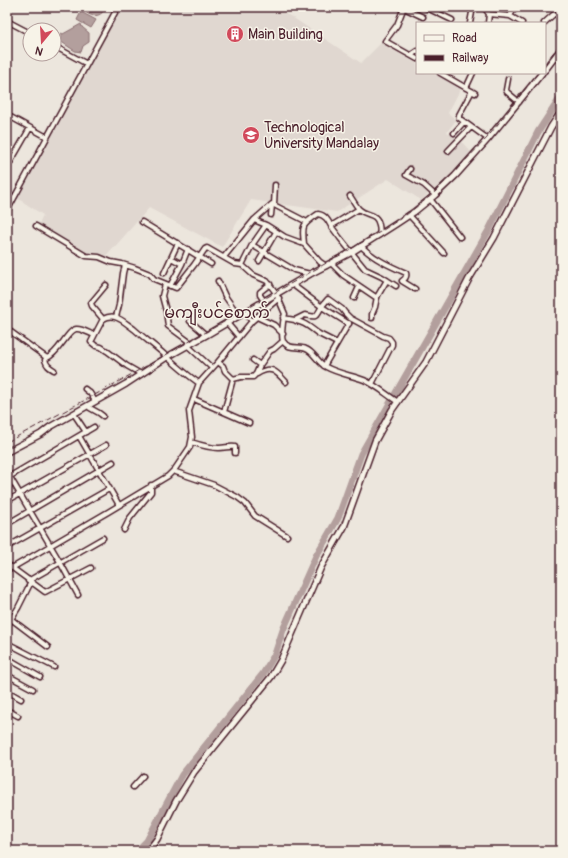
<svg xmlns="http://www.w3.org/2000/svg" width="568" height="858" viewBox="0 0 568 858" font-family="Pangolin,'Noto Sans Myanmar',sans-serif">
	<rect width="100%" height="100%" fill="#ece6dd"/>
	<filter id="ink" filterUnits="userSpaceOnUse"><feTurbulence type="fractalNoise" baseFrequency=".025" numOctaves="2"/><feDisplacementMap in="SourceGraphic" scale="8" xChannelSelector="R" yChannelSelector="G"/><feConvolveMatrix kernelMatrix="1 2 1 2 8 2 1 2 1" color-interpolation-filters="sRGB"/></filter>
	<g filter="url(#ink)">
		<path fill="#e0d7d0" d="M120 7H271L292 17 361 63 381 43 417 64V73H433L461 88 448 113 456 120 447 132 458 138 471 152 448 177 421 200 388 179 337 212 251 200 222 247 149 208 103 260 36 230 43 215 17 198Z"/>
		<path fill="#b39f9d" stroke="#896c6f" d="M81 7H106C100 20 88 17 81 7Z
			M81 12 96 20 91 28 77 20Z
			M81 24 82 27 89 33V42L83 46 81 52 75 51 60 41 61 33 63 34Z"/>
		<g fill="none" stroke-linecap="round" stroke-linejoin="round">
			<path stroke="#b39f9d" stroke-width="7" d="M137 851 147 841 182 775 263 674 275 654 283 630 316 556 338 518 361 454 489 230 538 132 561 97"/>
			<g stroke="#4a1f2b" stroke-width="7">
				<path id="minor" d="M404 7 397 25 385 41 417 59
					M425 7 452 20
					M484 7 489 14 488 23
					M404 8 423 17
					M489 14 510 16 522 23
					M510 16 515 7
					M7 21 30 33
					M470 23 473 7
					M544 23 554 14H556L561 17
					M54 46 87 64
					M411 55 417 51
					M440 73 475 93
					M508 79 506 90 507 92 519 102
					M466 88 473 73
					M472 91 459 115V118L488 139
					M7 115 47 137
					M454 133 464 122
					M448 151 471 127
					M7 168 30 128
					M410 169 406 175 424 185 435 195
					M350 196C353 200 357 208 360 210 367 216 377 213 379 225 380 229 380 231 379 235
					M430 199 460 237
					M274 205 307 222
					M359 209 331 226 340 238 365 269 382 277 396 286
					M7 211 118 7
					M271 215 272 205
					M409 215 444 253
					M254 220 266 225 285 237 304 244 320 262 326 266
					M142 222 211 264
					M36 226 86 256 99 257 111 262 122 264 135 268 150 274 154 279 176 288 194 265 205 249 207 248 235 264 242 265 253 275 267 281 276 293 285 314C283 318 281 337 283 341 288 350 299 346 306 349 314 352 318 363 326 367 339 374 351 375 364 380 376 385 387 395 398 402
					M304 244C302 225 302 225 318 214 325 215 328 220 331 226
					M252 245 294 270 310 274
					M361 246C374 259 390 266 406 273 407 276 405 279 402 281L415 289
					M224 257 254 220 272 204 274 205 275 185
					M171 258 182 264
					M259 261 276 232
					M331 263 343 275 377 298
					M242 265 252 245 266 225
					M164 273 178 243
					M218 281 225 296 239 316
					M165 284 162 296 166 311 168 326 191 343
					M293 285 322 307 349 324
					M170 286 182 264 188 249
					M354 298 359 287
					M264 301 260 295V292L270 284
					M245 313 252 321
					M116 317 119 305 123 273 125 265
					M257 317 274 325 283 334
					M283 318 295 320 305 315C317 318 316 317 322 306 324 304 326 301 328 299L342 309 345 313 350 318 383 336 389 338 392 342V345L372 384
					M372 318V314L375 307 377 297 387 280
					M103 319 92 306 91 303 106 285
					M190 321 206 335
					M296 321C307 323 310 328 319 334 325 337 331 340 337 343
					M227 323 239 337
					M7 329 47 358C58 354 68 330 76 329 81 328 89 333 94 335
					M187 345 212 368
					M47 358 45 360C47 366 49 367 54 370
					M253 360 260 365
					M218 362 223 366 225 371 233 379 224 412
					M324 366 349 323
					M141 374 127 366 107 351 101 347 96 346 91 342 103 319C107 317 111 316 115 317 122 319 128 325 134 329 144 338 155 346 165 355 176 365 187 375 199 383
					M257 374C271 365 276 371 286 382
					M233 379 241 377H253L256 374 260 365 270 351 274 349 283 341
					M85 389 90 393 95 401
					M194 399 249 423
					M89 405 90 408 99 413 103 416
					M74 414 86 432
					M79 436 119 505
					M191 442C200 445 210 448 219 448 225 448 230 446 235 447V453
					M173 471 214 485 237 497 245 503 255 516 287 536
					M7 472 60 562 78 595
					M7 478 94 427
					M7 501 106 445
					M7 524 113 462
					M124 530 130 518 151 492V485
					M7 547 109 489
					M7 564 45 592 91 568
					M12 568 108 512 168 476 175 469 190 447 192 437 189 411 199 383 218 362 252 321 279 298
					M28 581 103 538
					M11 619 48 647
					M7 626 18 608 31 582
					M7 643 54 667
					M7 658 40 677
					M7 675 33 689
					M7 691 21 699
					M7 710 18 716
					M133 787 143 776"/>
			</g>
			<g stroke="#4a1f2b" stroke-width="8">
				<path id="tertiary" d="M545 70 561 49
					M7 452 41 434 50 427 126 384 167 357 208 334 310 274 352 252 396 224 414 212 435 195 455 176 488 139 542 73
					M148 851 157 839 176 801 194 772 271 677 281 660 321 567 344 527 375 441 392 410 426 362 469 279 494 238 551 127 561 112"/>
			</g>
			<use href="#minor" stroke="#f7f3e8" stroke-width="4"/>
			<use href="#tertiary" stroke="#f7f3e8" stroke-width="5"/>
			<path stroke="#4a1f2b" stroke-width="1" stroke-dasharray="6 3" stroke-linecap="butt" d="M545 63 561 43
				M7 442 102 391 238 314 380 232 406 215 433 194 487 138 538 73"/>
		</g>
	</g>
	<defs>
		<g id="building-disc" transform="scale(0.9)"><circle r="9.5" fill="#d1495b" stroke="#f7f3e8"/><path d="M-4-6H4V6H1V3H-1V6H-4ZM-2.5-4.3h1.7v1.8h-1.7ZM.8-4.3h1.7v1.8H.8ZM-2.5-1h1.7V.8h-1.7ZM.8-1h1.7V.8H.8Z" fill="#fff"/></g>
		<g id="university-disc" transform="scale(0.9)"><circle r="9.5" fill="#d1495b" stroke="#f7f3e8"/><path d="M0-5L7-2L0 1L-7-2ZM-4 1L0 2.5L4 1V4Q0 6-4 4Z" fill="#fff"/></g>
	</defs>
	<g fill-rule="evenodd">
		<use href="#building-disc" x="235" y="34"/>
		<use href="#university-disc" x="251" y="135"/>
	</g>
	<g text-anchor="middle" stroke-width="3" stroke-linejoin="round" paint-order="stroke">
		<g font-size="14" fill="#4a1f2b" stroke="#f7f3e8" text-anchor="start">
			<text x="248" y="39">Main Building</text>
			<text x="264" y="132">Technological<tspan x="264" dy="16">University Mandalay</tspan></text>
		</g>
		<g font-size="16" fill="#4a1f2b" stroke="#f7f3e8">
			<text x="217" y="318">မကျီးပင်စောက်</text>
		</g>
	</g>
	<rect width="568" height="858" fill="none" stroke="#f7f3e8" stroke-width="24"/>
	<rect x="12" y="12" width="544" height="834" fill="none" stroke="#4a1f2b" stroke-width="1.5" filter="url(#ink)"/>
	<rect x="416" y="22" width="130" height="52" fill="#f7f3e8" stroke="#b29e9c"/>
	<rect x="424" y="35" width="20" height="6" fill="#f7f3e8" stroke="#b29e9c"/>
	<text x="452" y="42" font-size="12" fill="#4a1f2b">Road</text>
	<rect x="424" y="55" width="20" height="6" fill="#4a1f2b" stroke="#b29e9c"/>
	<text x="452" y="62" font-size="12" fill="#4a1f2b">Railway</text>
	<g transform="translate(42 42) rotate(198)"><circle r="19" fill="#f7f3e8" stroke="#b29e9c"/>
	<path d="M0-3L7 15L0 10L-7 15Z" fill="#d1495b"/>
	<text y="-6" font-size="11" font-weight="bold" text-anchor="middle" fill="#4a1f2b">N</text>
	</g>
</svg>
